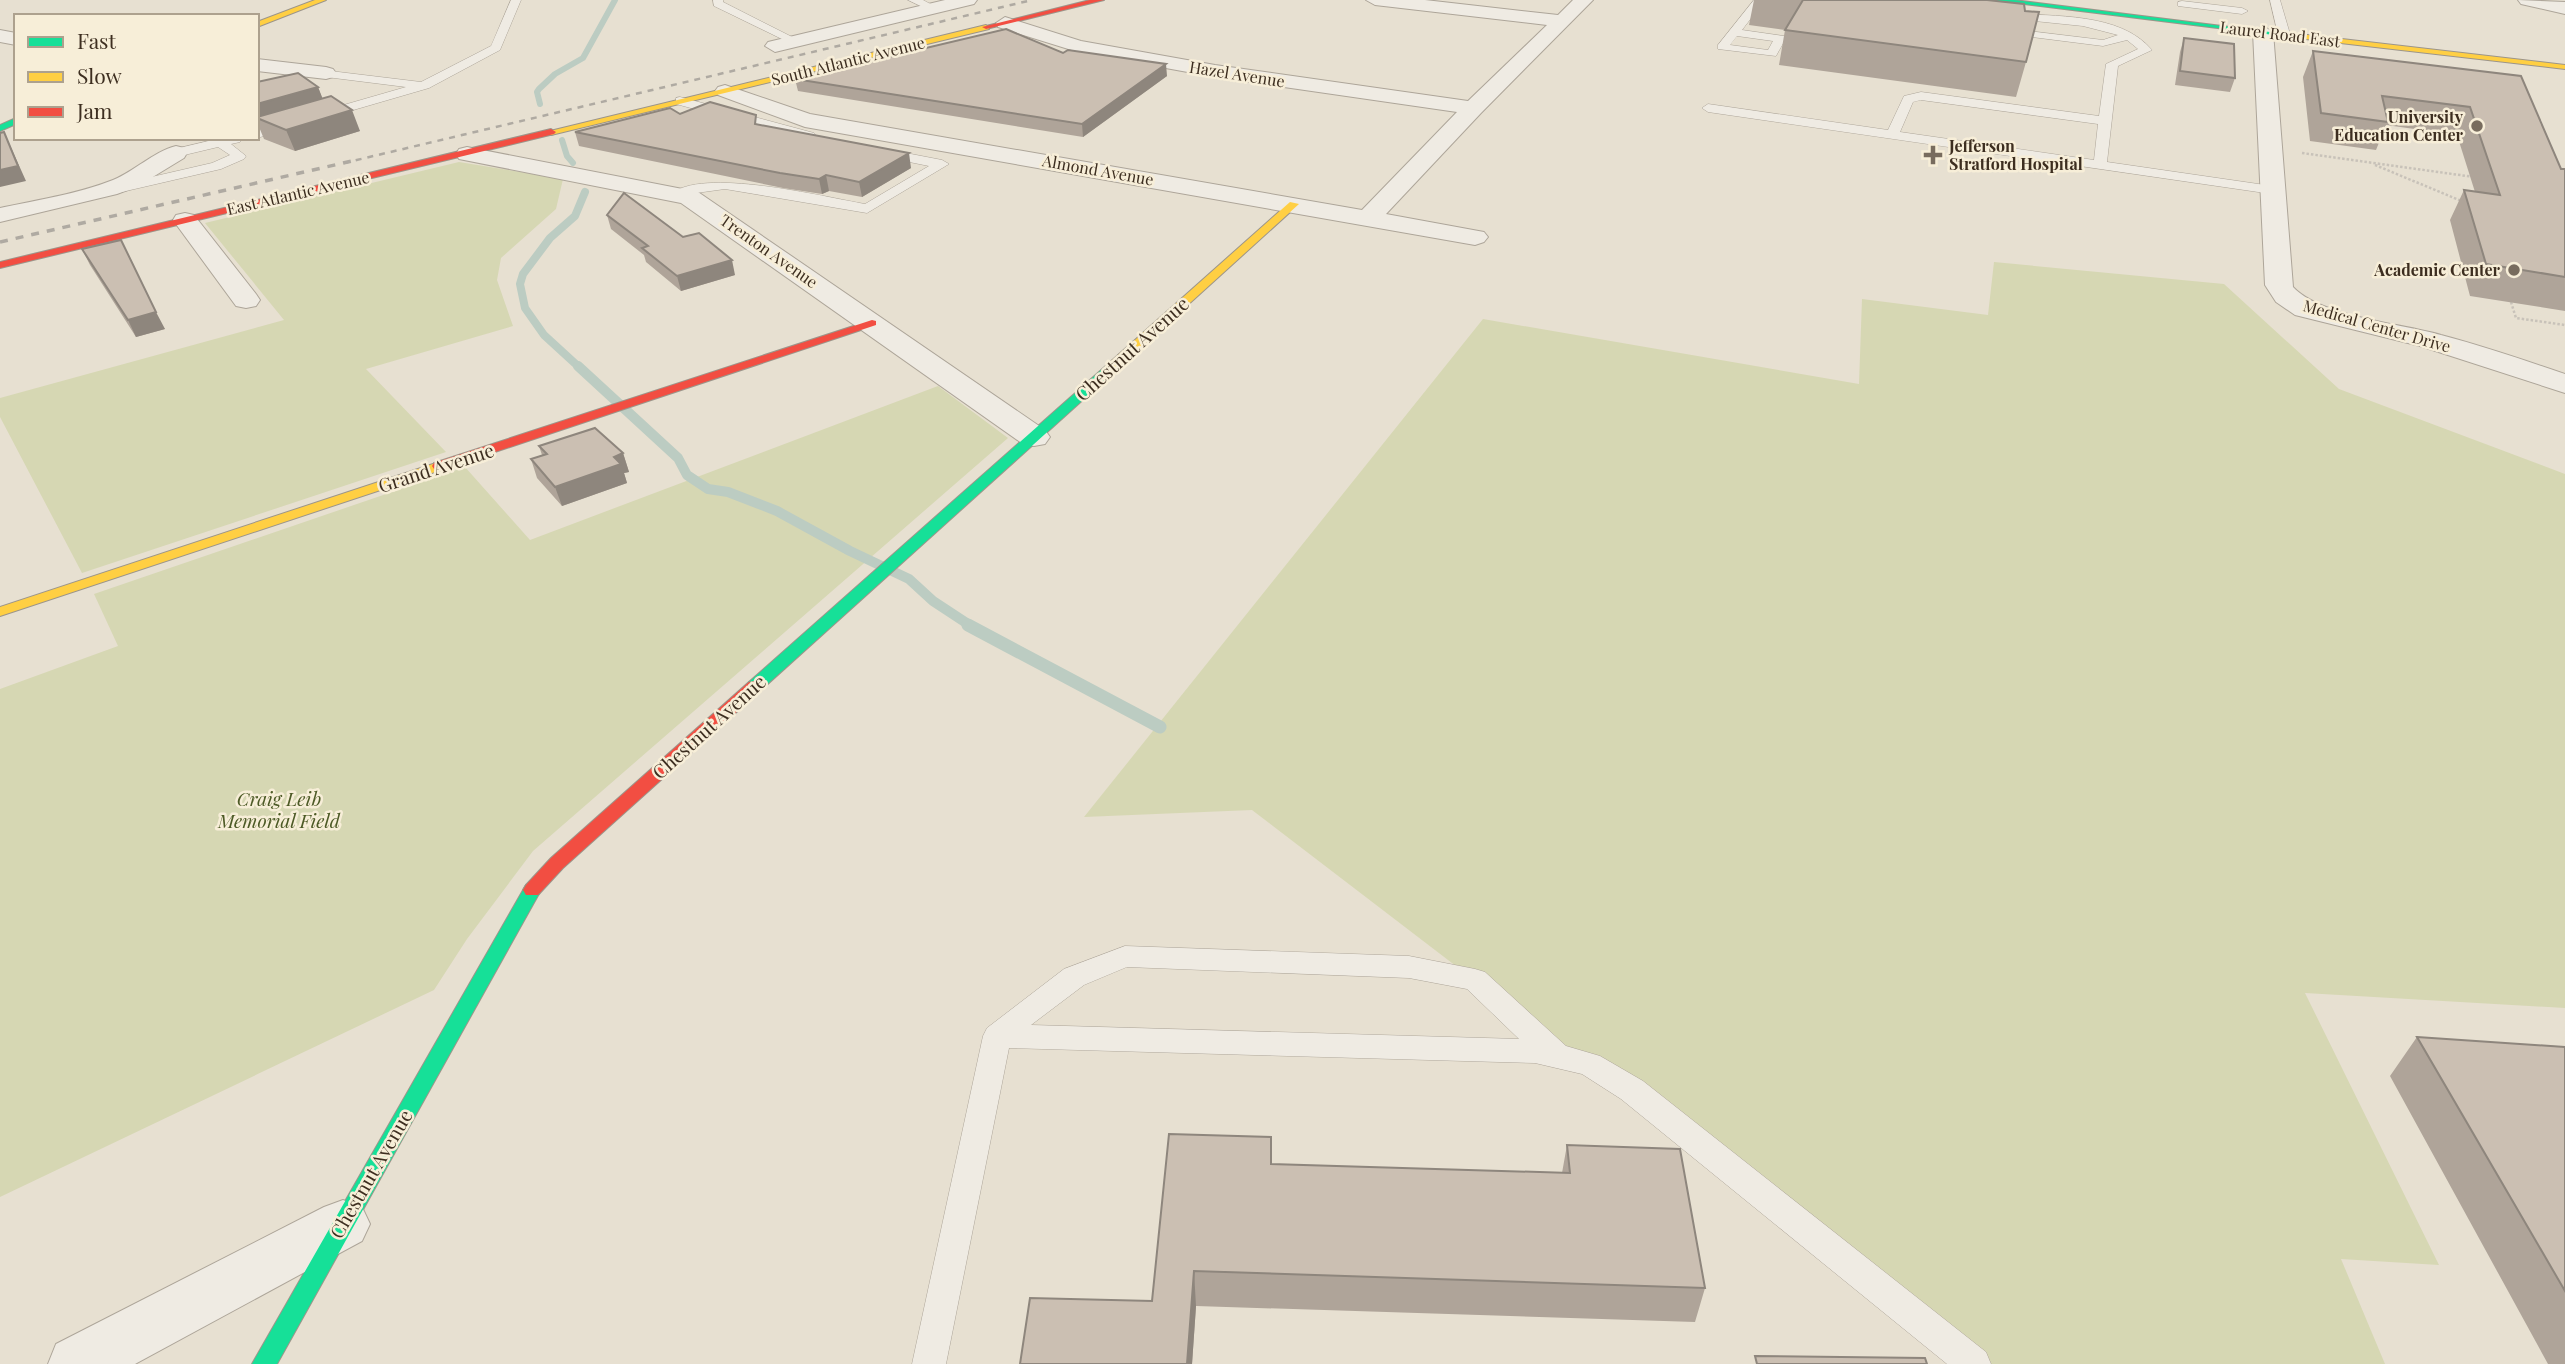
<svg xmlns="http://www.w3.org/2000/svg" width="2565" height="1364" viewBox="0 0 2565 1364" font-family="'Playfair Display',serif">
	<rect width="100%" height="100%" fill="#e7e0d1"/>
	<path fill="#d6d7b3" d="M459 162 563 179 556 209 501 258 497 280 513 326 366 369 446 452 82 573 0 417V398L284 320 205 223Z
		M1994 262 2224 284 2339 389 2565 474V1008L2305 993 2439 1265 2341 1259 2385 1364H1976L1252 810 1084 817 1483 319 1859 384 1862 299 1988 315Z
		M938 386 1008 438 533 851 467 939 434 990 0 1197V689L118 646 94 594 465 467 530 540Z"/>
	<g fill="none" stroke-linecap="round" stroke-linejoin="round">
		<path stroke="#bcccc2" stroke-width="6" d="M540 104 537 92 539 89 555 74 583 58 615 0
			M562 140 567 156 573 163"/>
		<path stroke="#bcccc2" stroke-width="8" d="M580 368 544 335 525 308 520 284 523 274 550 238 575 216 585 192"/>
		<path stroke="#bcccc2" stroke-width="10" d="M578 366 678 458 687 475 708 489 728 492 777 511 850 551 909 579 933 601 971 626"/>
		<path stroke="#bcccc2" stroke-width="13" d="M968 625 1160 727"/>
		<g stroke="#ada599" stroke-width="1">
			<path id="lane" d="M511 0H521L500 50 429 88 257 138V130L406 87 326 77 320 73 322 70 421 82 491 46Z
				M713 0H723V2L800 41 790 43 714 6Z
				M908 0H923L938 8 929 10Z
				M1754 0H1765L1742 30 1784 36 1786 38 1776 56 1718 49V45ZM1737 36 1773 41 1768 50 1730 45Z
				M2270 0H2280L2290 34 2288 36 2278 34Z
				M2182 1 2242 8 2248 11 2242 14 2178 6V2Z
				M2009 13C2054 17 2120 12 2152 50L2118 66 2107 162 2272 186 2279 190 2272 194 1708 112 1702 108 1708 104 1888 130 1904 96 1921 92 2099 116 2106 64 2138 49 2127 40 2103 46 2000 33V29L2004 28 2103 40 2118 35 2083 26 2005 18 2003 16ZM1921 100 2098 124 2094 160 1900 132 1913 102Z
				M680 97 814 133 816 136 809 140 676 104V98Z
				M221 138H241L240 142 231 144 246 156 244 159 221 169 113 194 106 190 108 187 212 163 230 155 218 147 176 157 169 153 171 150Z
				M880 148 942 160 949 164 867 213 725 189 696 193 677 199 670 195C700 166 824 197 865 204L929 166 875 155V149Z
				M1125 946 1409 956 1475 969 1485 972 1566 1046 1600 1056 1643 1081 1986 1352 1991 1364H1947L1621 1099 1582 1074 1535 1063 1009 1048 946 1364H912L983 1036 987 1028 1064 969ZM1127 967 1409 978 1467 989 1519 1039 1031 1025 1084 985Z"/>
		</g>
		<g stroke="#ada599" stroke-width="2">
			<path id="street" d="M945 0H977L974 4 775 52 765 46 768 42Z
				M1366 0H1425L1558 15 1573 0H1593L1481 113 1386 214 1484 232 1488 237 1484 242 1475 245 805 127 718 95 715 91 718 87 725 85 810 114 1362 210 1457 112 1215 77 1078 52 998 27 996 23 1005 17 1081 41 1215 65 1468 101 1547 25 1375 5Z
				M2518 0 2565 2V14L2521 4Z
				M2263 26 2273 32 2293 287C2321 317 2400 323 2441 335 2483 346 2524 360 2565 374V393L2420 346 2295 315 2276 302 2265 285 2253 32Z
				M0 30 16 33V45L0 42Z
				M257 59 326 67 333 69 336 73 333 77 326 79 257 71Z
				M176 146 184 148 187 153 184 158 138 186 117 194 0 222V208C38 200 77 194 113 180 135 171 153 152 176 146Z
				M467 147 698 192 1045 430 1050 437 1045 444 1034 446 1023 444 681 203 459 159 456 154 459 149Z
				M185 213 194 215 256 294 260 300 256 306 246 308 236 306 173 220 176 215Z
				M343 1200 362 1207 370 1224 362 1241 135 1364H48L56 1344 324 1207Z"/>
		</g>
		<g stroke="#9c958a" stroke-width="2">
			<path id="fast" d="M1991 0H2014L2278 33 2274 35Z
				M16 118V124L0 131V125Z
				M1112 363 1116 364V370L761 690H749L747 686 749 682 1108 364Z
				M532 883 538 885 541 890 277 1364H252L526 885Z"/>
		</g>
		<g stroke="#9c958a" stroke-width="2">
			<path id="slow" d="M315 0H326L257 27V22Z
				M986 25 989 29 551 135 546 132Z
				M2274 31 2565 65V69L2271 35Z
				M1290 202 1299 204 1116 370H1108V364Z
				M439 462 444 463V469L0 616V607Z"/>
		</g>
		<g stroke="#9c958a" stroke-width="2">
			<path id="jam" d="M1090 0H1104L986 29 982 27Z
				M551 129 556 132 554 134 0 268V262Z
				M872 320 876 321V325L444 469H434L432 466 434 463Z
				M755 681 761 682 763 686 761 690 563 868 538 895H526L523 890 526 885 551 858 749 682Z"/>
		</g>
		<path stroke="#c8c2b9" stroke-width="2.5" stroke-dasharray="2.5 2" stroke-linecap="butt" d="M2302 153 2474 177
			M2375 165 2464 202
			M2511 302 2516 318 2565 325"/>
		<use href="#lane" fill="#efebe3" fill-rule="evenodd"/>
		<use href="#street" fill="#efebe3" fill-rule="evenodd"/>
		<use href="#fast" fill="#16e098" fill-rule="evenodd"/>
		<use href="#slow" fill="#ffcf43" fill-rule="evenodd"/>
		<use href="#jam" fill="#f24e42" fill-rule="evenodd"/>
		<path stroke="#afaaa2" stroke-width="2.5" stroke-dasharray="6 6" stroke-linecap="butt" d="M344 163 1032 0"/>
		<path stroke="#afaaa2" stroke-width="3.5" stroke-dasharray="8 8" stroke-linecap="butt" d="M0 242 352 161"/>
	</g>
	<path fill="#afa499" d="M1754 0H1987L2026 62 2016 97 1779 65 1785 30 1749 25Z
		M2184 38 2235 78 2230 92 2175 85 2180 52Z
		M2313 51 2521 76 2561 169H2565V311L2470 296 2450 220 2464 190 2475 192 2457 135 2386 125 2376 150 2310 141 2303 77Z
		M1063 53 1167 76 1083 137 798 91 795 79Z
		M257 82 318 87 322 98 360 131 295 151 264 139 259 127H257Z
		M680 114 758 124 911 168 862 197 829 191 822 194 783 188 579 146 575 132Z
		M607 215 735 275 681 291 646 262 644 255 611 229Z
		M82 249 165 329 136 337 90 265Z
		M539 446 623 453 629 472 624 473 627 483 562 506 537 478 531 459 542 455Z
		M2417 1037 2565 1047V1364H2548L2390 1076Z
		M1567 1145 1705 1288 1695 1322 1196 1306 1192 1364H1020L1152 1301 1271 1164 1562 1173Z"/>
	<path fill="#8e867d" d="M1166 64 1167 76 1083 137 1082 124Z
		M318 87 326 107 257 118V104Z
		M352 110 360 131 295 151 286 130Z
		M4 132 26 181 0 187V170Z
		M909 153 911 168 862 197 859 182Z
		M826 175 829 191 822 194 819 179Z
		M732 260 735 275 681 291 677 276Z
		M156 312 165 329 136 337 128 320Z
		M623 453 629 472 624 473 627 483 562 506 555 487 614 457Z
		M1194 1271 1196 1306 1192 1364H1187Z"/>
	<path fill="#cbbfb2" stroke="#8e867d" stroke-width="2" d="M1803 0H1987L2024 4 2025 11 2039 12 2026 62 1785 30Z
		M1006 29 1063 53 1068 50 1166 64 1082 124 795 79Z
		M2184 38 2234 44 2235 78 2180 71Z
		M2313 51 2521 76 2561 169H2565V277L2486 264 2464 190 2500 195 2470 107 2382 96 2388 122 2321 113Z
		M298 73 318 87 257 104V82Z
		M331 96 352 110 286 130 257 118V117Z
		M710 102 756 115 755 124 909 153 859 182 826 175 819 179 780 173 575 132 670 108 680 114Z
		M4 132 18 166 0 170V133Z
		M624 193 683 237 699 233 732 260 677 276 642 248 648 246 607 215Z
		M121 240 156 312 128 320 82 249Z
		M595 428 623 453 614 457 621 464 555 487 531 459 547 454 539 446Z
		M2417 1037 2565 1047V1291Z
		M1169 1134 1271 1137V1164L1570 1173 1567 1145 1680 1149 1705 1288 1194 1271 1187 1364H1020L1030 1298 1152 1301Z
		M1755 1356 1925 1358 1927 1364H1757Z"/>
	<g fill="#786c5e" stroke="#f7eed8" stroke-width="2.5">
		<circle cx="2477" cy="126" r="7"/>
		<path d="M1929.5 144.5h7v7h7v7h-7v7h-7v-7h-7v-7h7z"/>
		<circle cx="2514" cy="270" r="7"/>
	</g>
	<g text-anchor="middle" stroke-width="5" stroke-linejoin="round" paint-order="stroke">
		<g font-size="16" fill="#3d2e20" stroke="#f7eed8">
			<text transform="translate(2280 34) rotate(7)" y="6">Laurel Road East</text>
			<text transform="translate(848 61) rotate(-14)" y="6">South Atlantic Avenue</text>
			<text transform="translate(1237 74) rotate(9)" y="6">Hazel Avenue</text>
			<text transform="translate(1098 170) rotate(10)" y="6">Almond Avenue</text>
			<text transform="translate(298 193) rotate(-13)" y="6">East Atlantic Avenue</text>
			<text transform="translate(769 251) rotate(35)" y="6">Trenton Avenue</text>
			<text transform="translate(2377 326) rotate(16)" y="6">Medical Center Drive</text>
		</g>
		<g font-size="16" font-weight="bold" fill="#3d2e20" stroke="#f7eed8" text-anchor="end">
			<text x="2463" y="123">University<tspan x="2463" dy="18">Education Center</tspan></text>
			<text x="1949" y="152" text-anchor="start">Jefferson<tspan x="1949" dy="18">Stratford Hospital</tspan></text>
			<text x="2500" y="276">Academic Center</text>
		</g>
		<g font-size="19" fill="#3d2e20" stroke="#f7eed8">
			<text transform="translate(1132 349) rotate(-42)" y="7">Chestnut Avenue</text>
			<text transform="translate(436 468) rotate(-18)" y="7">Grand Avenue</text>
			<text transform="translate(709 727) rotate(-42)" y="7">Chestnut Avenue</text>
			<text transform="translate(371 1174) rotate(-60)" y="7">Chestnut Avenue</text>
		</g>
		<g font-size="19" font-style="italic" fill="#4d5a26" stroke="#f7eed8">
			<text x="279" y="806">Craig Leib<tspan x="279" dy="22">Memorial Field</tspan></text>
		</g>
	</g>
	<rect x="14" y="14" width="245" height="126" fill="#f7eed8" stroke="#ada18e" stroke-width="2"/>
	<rect x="28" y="37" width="35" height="10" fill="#16e098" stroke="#ada18e" stroke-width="2"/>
	<text x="77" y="49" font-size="21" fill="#3d2e20">Fast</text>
	<rect x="28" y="72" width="35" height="10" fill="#ffcf43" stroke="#ada18e" stroke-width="2"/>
	<text x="77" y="84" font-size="21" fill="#3d2e20">Slow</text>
	<rect x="28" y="107" width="35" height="10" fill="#f24e42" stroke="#ada18e" stroke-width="2"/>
	<text x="77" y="119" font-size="21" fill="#3d2e20">Jam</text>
</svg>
